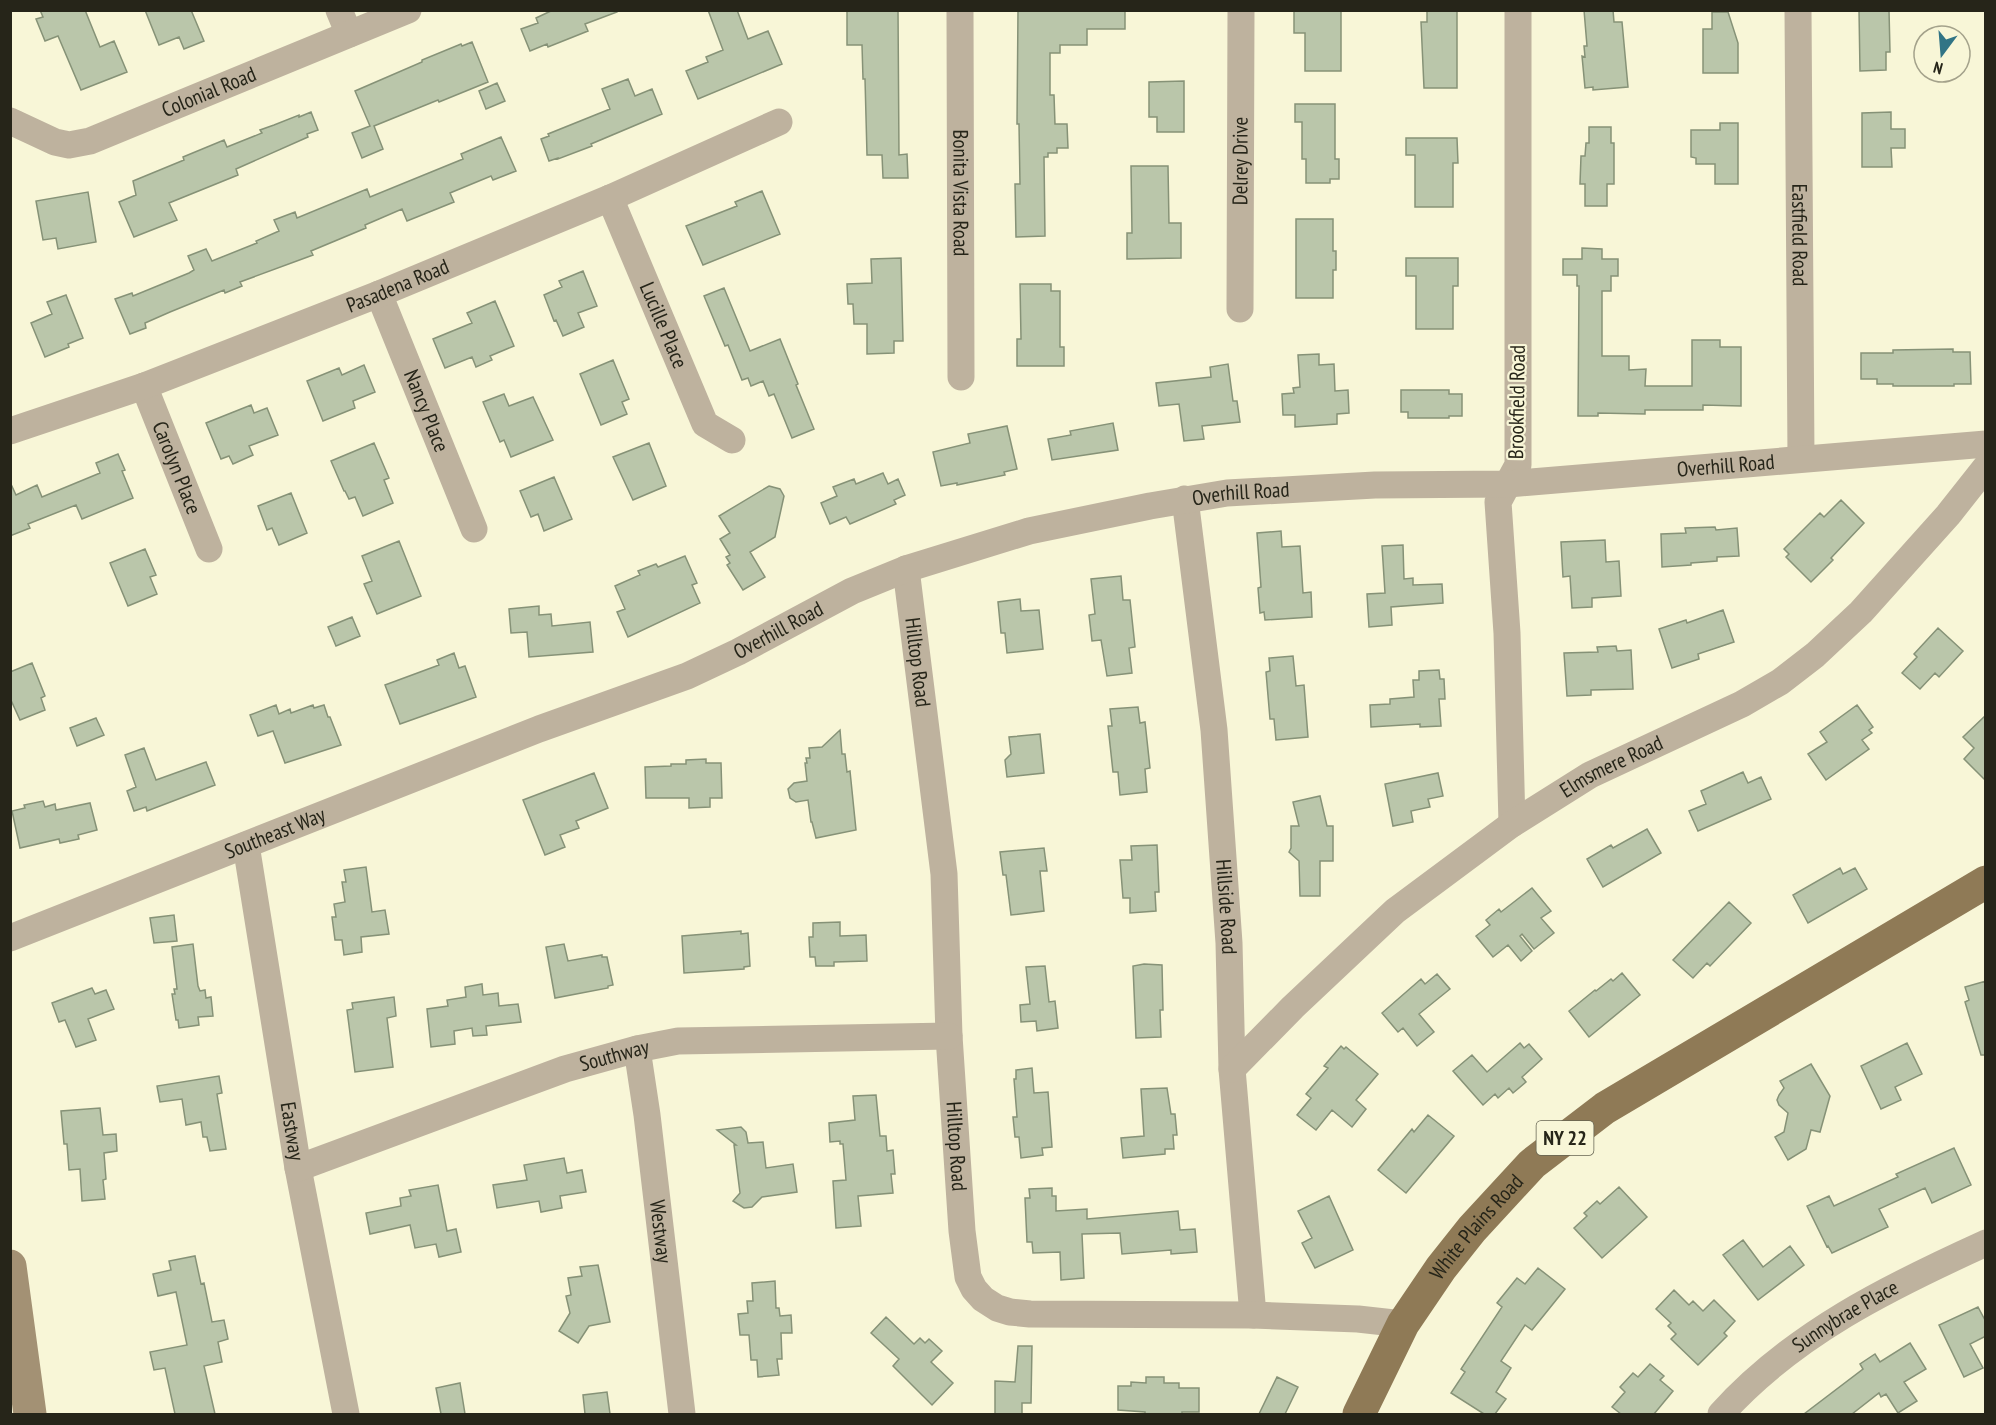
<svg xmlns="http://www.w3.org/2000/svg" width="1996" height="1425" viewBox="0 0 1996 1425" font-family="'PT Sans Narrow',sans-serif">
	<rect width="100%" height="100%" fill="#f8f6d7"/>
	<path fill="#bac6aa" stroke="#869277" stroke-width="1.5" d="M40 10H85L100 47 114 41 127 72 81 90 58 36 45 41 36 19 43 17Z
		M145 10H191L204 41 184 49 179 37 159 45Z
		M553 10H617V12L585 24 588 31 548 47 547 44 530 51 521 29 538 23 536 18Z
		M708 10H737L748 39 768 31 782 64 698 99 686 71 708 62 706 57 723 50Z
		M847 10H898L899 155 907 154 908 178H883L882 155H867L865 79H863L862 45H847Z
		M1018 10H1125V29H1087V45H1060V53H1050V95H1054L1055 124H1067L1068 148H1057V153H1048V157H1044L1045 236 1016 237 1015 184H1020L1019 124H1017Z
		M1294 10H1341V71H1305V33H1294Z
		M1427 10H1457V88H1424L1421 22H1427Z
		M1584 10H1613L1614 22H1622L1628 87 1593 90V87L1585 88 1582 56 1585 57 1584 46H1587Z
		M1859 10H1889L1890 52H1886V70L1860 71Z
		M1712 12H1728L1738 43V73H1703V29H1712Z
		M472 42 488 82 439 102 438 100 374 126 383 149 362 158 352 133 370 126 355 91 422 62V60L461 44 462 46Z
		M628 79 635 96 652 89 662 114 591 144 592 146 558 159V158L549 161 541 139 549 136 548 134 610 109 602 89Z
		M1184 81V132H1157V117H1149V82Z
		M497 83 505 101 486 109 479 91Z
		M1295 104H1335V159H1339V179H1330V183H1306V159H1302V122H1295Z
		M311 112 318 130 307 134 308 137 236 169 238 175 169 203 177 220 134 237 119 202 136 195 133 181 184 160 183 157 224 140 227 147 262 133 260 130 274 125 299 115V117Z
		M1891 112V129H1905V148H1891L1892 167H1862V113Z
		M1720 123H1738V184H1715V164H1696V158L1691 157V130H1720Z
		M1589 127H1611V143H1614V184H1607V206H1585V184H1580L1581 156H1585L1586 143H1589Z
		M501 137 516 171 493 180 491 176 450 193 454 202 407 221 402 209 365 225 366 228 311 251 313 255 240 282 242 286 225 293 224 290 170 312 145 323 146 328 130 334 115 299 132 293 133 296 189 273 194 270 188 256 206 249 212 261 257 243 256 241 279 231 274 220 295 212 297 218 367 189 370 197 463 159 461 154Z
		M1406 138H1457L1458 163H1453V207H1415V155H1406Z
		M1131 166H1168L1169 223H1181V258L1127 259V233H1132Z
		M762 191 780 234 703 265 686 226 737 206 735 202Z
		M88 192 96 242 58 249 56 238 43 240 36 201Z
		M1296 219H1333V251H1336V270H1333V298H1296Z
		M1582 248 1602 249V259H1618V276H1611V291H1602V356H1629V370L1646 369 1645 386H1692V340H1720V347H1741V406L1703 405V410H1645V414L1598 413V416H1578L1579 286H1577V275H1563V259H1582Z
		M901 258 903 341H894V353L867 354V324H854L853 304H848L847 284 872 283 871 259Z
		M1406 258H1458V286H1453V329H1416V276H1406Z
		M583 271 597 306 578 313 584 327 563 336 556 320 554 321 544 295 562 287 559 281Z
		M1020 284H1051V291H1060V347H1064V366H1017V339H1021Z
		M724 288 750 351 780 339 798 384 796 385 814 429 792 438 774 394 769 396 763 381 751 386 748 378 742 380 728 345 725 346 704 296Z
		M66 295 83 338 68 344 69 347 45 357 31 323 52 314 47 302Z
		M495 301 514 346 490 356 492 360 476 367 472 357 445 368 433 339 472 323 467 313Z
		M1953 349V352H1970L1971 384H1954V386H1893V384H1877V379H1861V353H1893V350Z
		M1319 354V365L1334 364 1335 391 1348 390 1349 413 1337 414V424L1295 427V415H1283L1282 394 1294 393 1293 388 1300 387 1298 355Z
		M613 360 629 399 622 402 627 414 601 425 580 374Z
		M1228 364 1233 401H1237L1240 422 1202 426 1204 439 1184 441 1179 404 1159 406 1156 383 1211 377 1210 367Z
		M364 365 375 392 353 401 355 408 323 421 307 381 339 368 342 375Z
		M1401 390H1449V394H1462V416H1449V418H1408V412H1401Z
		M504 394 509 406 533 397 553 440 511 457 504 440 500 442 483 402Z
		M251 405 254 413 267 408 278 435 249 446 253 455 233 464 229 456 221 459 206 423Z
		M1113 423 1118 450 1052 460 1048 439 1071 435 1070 431Z
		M1007 426 1017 469 1004 472 1005 475 957 485V483L941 486 933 452 970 443 968 434Z
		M374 443 389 478 384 480 393 503 363 516 355 497 349 499 345 491H344L331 461Z
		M649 443 666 486 633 500 613 457Z
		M118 454 125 470 122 471 133 498 82 519 76 505 28 524 30 528 10 536V482L16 495 37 485 42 497 100 473 96 463Z
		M883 473 888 484 898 479 905 495 894 500 896 504 850 524 846 517 830 524 821 503 837 496 833 487 854 479 856 484Z
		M554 477 572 519 544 531 538 514 531 517 520 491Z
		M769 486 780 489 784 496 775 537 750 552 765 577 743 590 727 565 730 563 726 557 730 555 720 539 730 533 719 516Z
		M291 493 307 533 279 545 272 528 267 530 258 506Z
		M1841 500 1864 523 1831 558 1833 560 1811 582 1786 557 1789 554 1784 549 1820 513 1824 517Z
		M1715 527 1716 530 1737 528 1739 556 1717 557V561L1691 563V565L1662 567 1661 534 1686 533 1685 528Z
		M1281 531 1282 547 1300 546 1303 593 1311 592 1312 617 1265 620 1264 612 1260 613 1258 588 1261 587 1257 533Z
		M1605 540 1606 562 1619 561 1621 596 1592 598V607L1572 608 1570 576 1563 577 1561 542Z
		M399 541 421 596 377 614 364 584 372 581 362 556Z
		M1403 545 1404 579 1413 578V585L1442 584 1443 603 1391 607 1392 625 1369 627 1367 594 1385 593 1382 546Z
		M145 549 156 575 150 577 157 594 128 606 110 563Z
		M685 556 697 583 692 585 700 603 628 637 617 612 625 609 615 586 640 575 638 571 656 564 658 567Z
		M1121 576 1123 600H1130L1135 647 1129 648 1132 673 1107 676 1101 640 1092 641 1089 615 1095 614 1091 579Z
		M1020 599 1021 611 1039 610 1043 649 1007 653 1005 633H1001L998 602Z
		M539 606V615L551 614 552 626 590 622 593 652 529 657 527 632 511 633 509 609Z
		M1723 610 1734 642 1698 654 1699 659 1672 668 1659 629 1686 620 1687 623Z
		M352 617 360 636 336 646 328 627Z
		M1938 628 1963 651 1939 677 1935 673 1920 689 1902 673 1917 657 1914 654Z
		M1616 646 1617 651 1631 650 1633 689 1591 690V695L1567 696 1564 653 1598 652 1597 647Z
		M454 653 459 668 465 666 476 697 400 724 385 685 439 665 437 660Z
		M1293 656 1296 686 1304 685 1308 737 1276 740 1274 719H1270L1266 672 1270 671 1269 658Z
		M32 663 45 696 41 698 45 710 20 720 10 698V672Z
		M1439 670 1440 679H1444L1445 699H1439L1441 726 1420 727V724L1371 727 1370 705 1390 704V699L1414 697 1413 680H1419V671Z
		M276 705 279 714 290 709 291 713 313 705 314 708 324 705 328 717H330L341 745 285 763 273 731 258 736 250 715Z
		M1857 705 1873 727 1869 730 1872 733 1862 740 1869 749 1826 780 1808 754 1827 742 1820 732Z
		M1138 707 1140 723 1145 722 1150 768 1145 769 1147 792 1120 795 1118 772H1113L1108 726H1112L1110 709Z
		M1986 715V781L1964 759 1974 748 1963 737Z
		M96 718 104 735 77 746 70 728Z
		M840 730 842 754H845L847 772 850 771 856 830 816 838 812 822H811L808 800 796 802 790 798 788 789 794 783 807 781 805 763H807L806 758H810L809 748 822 747Z
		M1040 734 1044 773 1007 777 1005 760 1011 754 1009 737Z
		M144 748 156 780 206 762 215 785 147 811 146 807 134 811 127 791 136 787 125 755Z
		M706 759V763H721L722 798H710V807L689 808V798H646L645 767 671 766V764H686V760Z
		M1743 772 1748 783 1761 777 1771 799 1698 831 1689 811 1706 804 1701 791Z
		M594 773 608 808 576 821 579 828 560 835 565 847 545 855 523 800Z
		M1438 773 1443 796 1428 799 1430 807 1411 811 1413 822 1393 826 1385 784Z
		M1320 796 1327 826H1333V861H1320V896H1300L1299 861 1289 852 1291 848V826H1299L1293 802Z
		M43 801 45 807 55 804 56 810 90 803 97 830 78 835 79 839 60 843 59 839 20 848 12 811 25 808 24 805Z
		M1647 829 1661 853 1603 887 1587 859 1611 845 1613 848Z
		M1157 845 1159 892H1155L1156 911 1130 913V898H1123L1120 860H1132L1131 846Z
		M1044 848 1047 871H1040L1044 911 1011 915 1006 875H1003L1000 852Z
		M366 867 372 912 385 910 389 934 361 937 362 952 344 955 342 940H335L332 917H336L334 904 345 902 342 882H346L344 870Z
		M1840 868 1843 874 1855 868 1867 889 1808 923 1793 895Z
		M1532 888 1551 911 1541 918 1554 933 1534 949 1522 934 1520 936 1532 951 1521 961 1508 945 1493 957 1476 936 1490 925 1486 920 1499 909 1501 912Z
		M1729 902 1751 923 1710 966 1707 963 1693 978 1673 960Z
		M174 915 177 941 154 943 150 918Z
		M840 922V936L866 935 867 961 834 962V966H816L815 957H810L809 937H813V923Z
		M741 931V934L748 933 750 966 744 967V969L684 973 682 936Z
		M193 944 198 986 200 991 205 990 206 998 211 997 213 1016 198 1017 199 1025 179 1028 178 1020H176L172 994H175L174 989H177L172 947Z
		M564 944 568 961 602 955V957H607L613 985 608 986V988L555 998 546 947Z
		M1144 964 1162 965 1163 1010H1160L1161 1037 1136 1038 1133 966Z
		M1045 966 1049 1002 1055 1001 1058 1028 1037 1031 1036 1021 1021 1022 1020 1005 1030 1004 1026 967Z
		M1622 973 1640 995 1589 1037 1569 1011 1595 990 1596 991 1611 979 1613 981Z
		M1437 974 1450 989 1419 1014 1434 1032 1417 1046 1403 1028 1398 1032 1382 1013 1421 979 1425 984Z
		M1986 981V1055H1981L1965 1002 1969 1000 1965 987Z
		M482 984 483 995 498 993 499 1006 518 1004 521 1022 486 1026 487 1035 473 1036 472 1028 454 1031 455 1044 431 1047 427 1009 448 1006 447 1000 466 997 465 987Z
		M92 988 95 994 106 990 114 1009 88 1019 96 1040 76 1047 65 1020 59 1022 52 1003Z
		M394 997 396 1016 387 1018 393 1067 355 1072 347 1010 353 1009 352 1003Z
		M1520 1043 1524 1048 1529 1044 1542 1059 1522 1077 1526 1082 1513 1093 1509 1088 1498 1098 1495 1094 1483 1105 1453 1071 1472 1055 1487 1072Z
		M1907 1043 1922 1074 1895 1087 1901 1100 1881 1109 1861 1066Z
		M1341 1046 1344 1049 1346 1047 1378 1074 1356 1100 1366 1109 1352 1127 1332 1110 1316 1130 1297 1115 1311 1098 1306 1094 1328 1068 1324 1066Z
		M1811 1064 1830 1096 1820 1132 1811 1130 1806 1149 1788 1160 1775 1137 1784 1132 1788 1113 1779 1105 1777 1100 1779 1095 1784 1088 1780 1081Z
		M1032 1068 1034 1093 1048 1092 1052 1147 1042 1148 1043 1155 1021 1158 1019 1137H1015L1013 1117H1017L1014 1079H1016V1070Z
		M219 1076 222 1093 217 1094 226 1149 210 1151 207 1137H203L201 1122 186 1125 182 1099 160 1102 157 1086Z
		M1167 1088 1171 1114H1175L1177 1135H1173L1174 1149H1165V1154L1123 1158 1121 1138 1144 1136 1141 1089Z
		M876 1095 880 1136H886L887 1151 893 1150 895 1174H891L893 1193 858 1196 861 1226 836 1228 833 1181 846 1180 843 1144H840V1141L830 1142 829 1123 855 1120 853 1096Z
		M100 1108 103 1135 116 1134 117 1151 104 1153 106 1179 103 1180 105 1199 82 1201 80 1169 69 1170 67 1144H64L61 1111Z
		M1428 1115 1454 1136 1406 1193 1378 1170 1412 1129 1414 1132Z
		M741 1127 746 1132 748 1143 763 1142 766 1168 793 1164 797 1192 762 1197 752 1207 744 1208 733 1201 740 1193 734 1145H736L717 1130Z
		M1954 1148 1971 1185 1932 1203 1925 1188 1879 1209 1888 1227 1832 1253 1828 1246 1827 1247 1807 1206 1829 1196 1834 1206 1898 1177 1896 1174Z
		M564 1158 567 1173 582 1170 586 1192 560 1196 562 1208 541 1212 539 1201 497 1208 493 1185 527 1180 524 1165Z
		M438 1185 447 1231 456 1229 461 1252 439 1257 436 1244 415 1248 410 1225 370 1234 366 1213 401 1206 400 1198 411 1196 409 1190Z
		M1619 1187 1647 1217 1602 1258 1574 1228 1587 1216 1584 1213 1597 1201 1600 1204Z
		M1052 1188V1196H1056V1211L1087 1209V1219L1178 1211 1180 1230 1195 1229 1197 1252 1171 1254V1250L1122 1254 1120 1233 1082 1234 1084 1278 1061 1280 1060 1252 1033 1253 1032 1242H1027L1025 1198H1030L1029 1189Z
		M1329 1196 1353 1250 1315 1268 1302 1243 1312 1238 1298 1211Z
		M1743 1240 1763 1267 1790 1246 1804 1265 1758 1300 1723 1255Z
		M195 1256 201 1284 204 1283 212 1322 224 1320 228 1339 218 1342 222 1362 204 1366 215 1414H175L165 1368 154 1370 150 1352 187 1345 176 1292 158 1296 153 1274 171 1270 169 1261Z
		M598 1265 610 1322 589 1326 578 1343 559 1331 570 1313 566 1296 571 1295 568 1278 582 1276 580 1267Z
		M1538 1268 1565 1289 1532 1330 1525 1325 1501 1361 1511 1368 1496 1392 1506 1399 1495 1414H1484L1451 1393 1465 1372 1461 1369 1502 1307 1497 1303 1517 1278 1525 1284Z
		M775 1281 776 1308H779L780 1316 791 1315 792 1333H781L782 1359H777L779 1375 758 1377 757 1360H751L749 1335H740L738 1314 748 1313 747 1301H753L752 1283Z
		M1674 1290 1689 1305 1693 1301 1703 1311 1714 1300 1735 1321 1724 1333 1727 1336 1698 1365 1671 1339 1676 1334 1668 1326 1671 1323 1656 1309Z
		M1978 1307 1986 1322V1336L1970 1344 1983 1368 1964 1377 1939 1325Z
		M886 1317 914 1344 920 1338 925 1343 929 1339 942 1351 931 1362 953 1383 932 1405 893 1366 899 1359 871 1333Z
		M1910 1343 1926 1369 1904 1382 1917 1401 1898 1413 1886 1394 1881 1397 1879 1393 1852 1414H1804L1863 1369 1860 1364 1875 1354 1880 1362Z
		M1018 1346H1032L1031 1403H1022V1414H995V1381L1015 1382Z
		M1650 1364 1664 1376 1660 1380 1673 1391 1654 1414H1621L1612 1407 1625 1392 1620 1387 1633 1373 1638 1377Z
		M1146 1377H1164V1383H1179V1388H1199V1412H1182V1414H1145V1412L1118 1410V1386H1131V1382L1146 1383Z
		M1277 1377 1298 1387 1285 1414H1259Z
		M460 1383 465 1414H441L436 1388Z
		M607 1392 610 1414H585L583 1395Z"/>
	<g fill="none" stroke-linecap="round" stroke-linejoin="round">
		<g stroke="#beb29e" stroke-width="27">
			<path d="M339 10 349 34"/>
			<path id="s1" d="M960 10 961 377"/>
			<path id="s2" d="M1798 10 1801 458"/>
			<path id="s3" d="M10 121 55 142 69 145 90 141 408 10"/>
			<path id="s4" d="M610 198 705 424 732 440"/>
			<path id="s5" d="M379 294 474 529"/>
			<path id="s6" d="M1240 309 1241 10"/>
			<path id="s7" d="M144 386 209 549"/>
			<path id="s8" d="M10 431 144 386 379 294 610 198 779 122"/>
			<path id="s9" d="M1185 499 1214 730 1229 943 1232 1069 1253 1315"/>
			<path id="s10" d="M906 569 944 874 949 1036 962 1231 968 1277 974 1289 983 1299 997 1308 1010 1312 1030 1314 1253 1315 1358 1319 1403 1324"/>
			<path d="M1512 824 1507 633 1498 502 1518 465V10"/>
			<path id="s11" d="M246 845 298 1168 346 1414"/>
			<path id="s12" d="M10 938 539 729 687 676 738 652 852 591 906 569 1029 531 1150 506 1227 493 1375 485 1508 484 1986 444"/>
			<path id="s13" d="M637 1049 647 1115 682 1414"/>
			<path id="s14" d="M1232 1069 1293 1007 1395 911 1512 824 1590 775 1742 704 1780 682 1815 655 1861 612 1948 515 1986 467"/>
			<path id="s15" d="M298 1168 565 1069 637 1049 678 1041 949 1036"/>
			<path id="s16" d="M1721 1414C1793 1334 1889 1287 1986 1243"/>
		</g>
		<path stroke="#a39174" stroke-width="33" d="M10 1266 30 1414"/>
		<path stroke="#8f7a56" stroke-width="33" id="s17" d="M1359 1414 1403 1324 1441 1268 1472 1229 1532 1164 1605 1108 1986 882"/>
	</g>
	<g text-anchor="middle" stroke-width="4.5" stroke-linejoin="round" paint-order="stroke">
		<rect fill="#f8f6d7" stroke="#656452" stroke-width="1.5" x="1536.5" y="1121" width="57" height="34" rx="4.5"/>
		<g font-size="20" font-weight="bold" fill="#262519">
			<text x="1565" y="1145">NY 22</text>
		</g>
		<g font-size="21" fill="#262519" stroke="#f8f6d7">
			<text dy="7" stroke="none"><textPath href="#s3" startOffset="214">Colonial Road</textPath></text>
			<text dy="7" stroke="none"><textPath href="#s6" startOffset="148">Delrey Drive</textPath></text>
			<text dy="7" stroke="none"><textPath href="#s1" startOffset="183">Bonita Vista Road</textPath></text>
			<text dy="7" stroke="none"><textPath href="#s2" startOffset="225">Eastfield Road</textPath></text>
			<text dy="7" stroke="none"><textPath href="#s8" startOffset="414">Pasadena Road</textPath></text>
			<text dy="7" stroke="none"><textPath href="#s4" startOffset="138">Lucille Place</textPath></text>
			<text transform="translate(1517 402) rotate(-89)" y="7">Brookfield Road</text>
			<text dy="7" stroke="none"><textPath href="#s5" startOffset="126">Nancy Place</textPath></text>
			<text dy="7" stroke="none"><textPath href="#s12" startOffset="1800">Overhill Road</textPath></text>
			<text dy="7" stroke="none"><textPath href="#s7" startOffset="88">Carolyn Place</textPath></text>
			<text dy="7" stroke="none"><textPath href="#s12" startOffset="1314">Overhill Road</textPath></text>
			<text dy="7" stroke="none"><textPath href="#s12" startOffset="828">Overhill Road</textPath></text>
			<text dy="7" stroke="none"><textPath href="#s10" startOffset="94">Hilltop Road</textPath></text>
			<text dy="7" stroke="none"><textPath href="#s14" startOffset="488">Elmsmere Road</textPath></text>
			<text dy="7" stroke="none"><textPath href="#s12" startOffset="285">Southeast Way</textPath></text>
			<text dy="7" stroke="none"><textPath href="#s9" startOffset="410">Hillside Road</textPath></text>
			<text dy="7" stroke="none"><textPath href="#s15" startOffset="336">Southway</textPath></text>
			<text dy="7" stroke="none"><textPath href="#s11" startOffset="290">Eastway</textPath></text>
			<text dy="7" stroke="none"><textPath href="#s10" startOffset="580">Hilltop Road</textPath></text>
			<text dy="7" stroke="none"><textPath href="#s17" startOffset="222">White Plains Road</textPath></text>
			<text dy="7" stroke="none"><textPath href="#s13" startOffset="184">Westway</textPath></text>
			<text dy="7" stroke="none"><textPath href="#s16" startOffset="159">Sunnybrae Place</textPath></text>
		</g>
	</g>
	<rect width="1996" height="1425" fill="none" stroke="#262519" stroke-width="24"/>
	<g transform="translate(1942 54) rotate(196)"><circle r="28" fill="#f8f6d7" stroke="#a4a28b" stroke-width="1.5"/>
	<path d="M0-4.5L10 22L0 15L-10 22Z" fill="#317485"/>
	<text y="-9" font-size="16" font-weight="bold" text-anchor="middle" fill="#262519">N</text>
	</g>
</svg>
